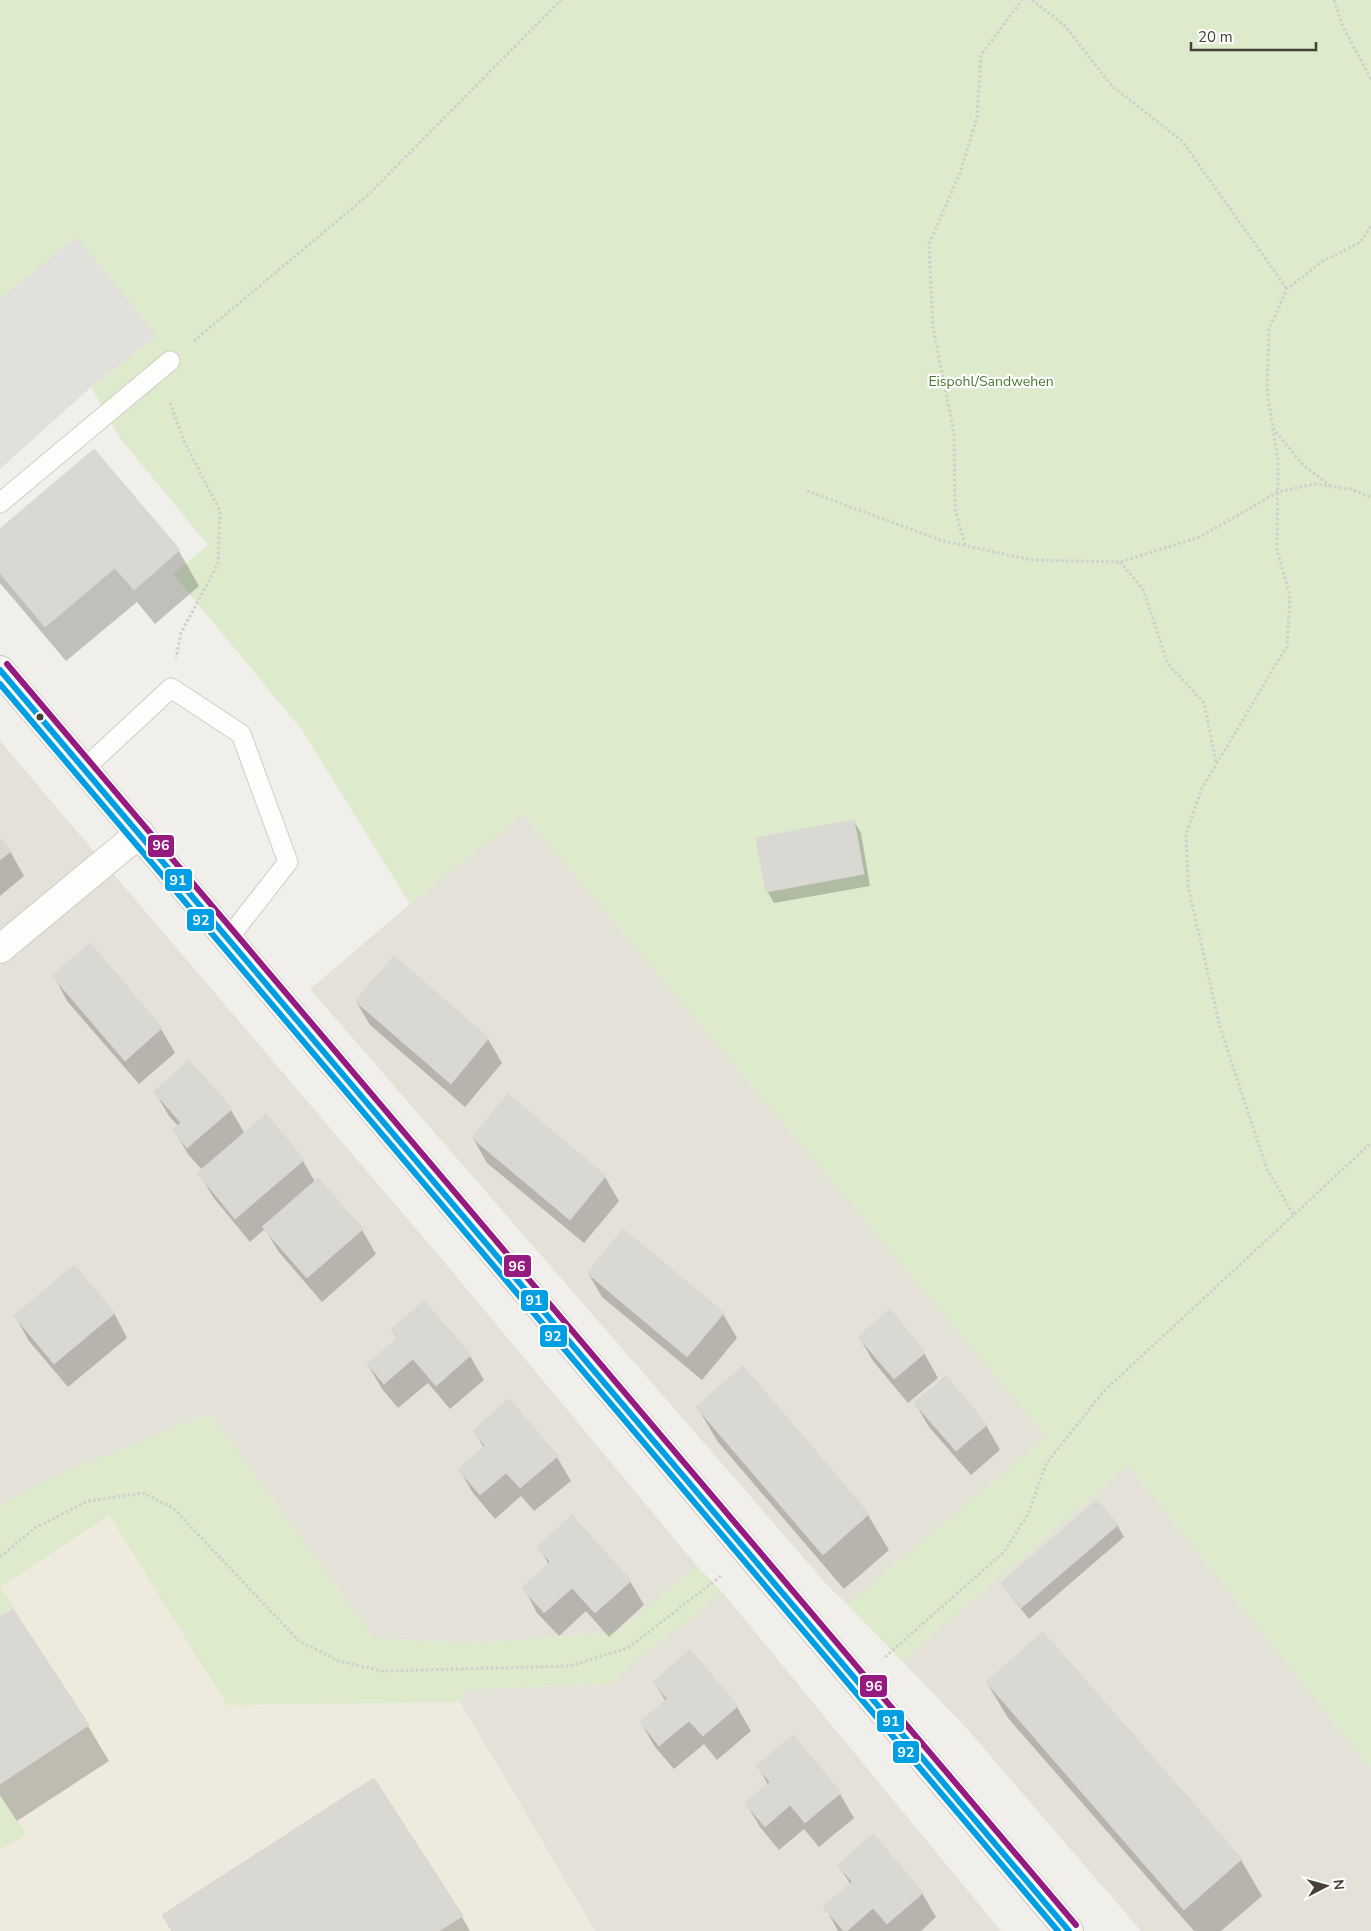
<svg xmlns="http://www.w3.org/2000/svg" width="1371" height="1931" viewBox="0 0 1371 1931" font-family="'Nunito Sans',sans-serif">
	<rect width="100%" height="100%" fill="#f0efeb"/>
	<path fill="#e4e1d8" d="M0 741 446 1264 697 1566 617 1632 475 1643 374 1638 210 1413 40 1483 0 1506Z
		M523 814 1047 1437 847 1604 829 1587 310 989 410 904Z
		M1128 1466 1371 1769V1931H1141L969 1731 902 1661Z
		M722 1592 1001 1931H595L460 1702 463 1690 608 1684Z"/>
	<path fill="#eeeadd" d="M109 1515 227 1705 460 1702 595 1931H0V1850L26 1834 0 1793V1617L15 1607 0 1587Z"/>
	<path fill="#ddeacc" d="M0 0H1371V1769L1128 1466 902 1661 847 1604 1046 1437 523 814 410 904 302 730 173 574 208 545 120 438 91 387 156 337 0 299Z
		M210 1413 374 1638 475 1643 617 1632 697 1566 722 1592 608 1684 464 1690 460 1702 227 1705 109 1515 0 1587 15 1607 0 1616V1506L39 1483Z
		M0 1793 26 1834 0 1850Z"/>
	<path fill="#e2e0dc" d="M76 237 157 336 91 387 0 469V299Z"/>
	<path fill="#0003" d="M94 451 179 551 199 586 155 624 137 602 66 661 0 583V531Z
		M854 821 861 833 870 886 774 903 767 891Z
		M0 840 10 851 24 876 0 896Z
		M90 945 161 1029 175 1053 139 1084 67 1001 54 976Z
		M394 958 488 1039 502 1063 465 1107 370 1025 356 1001Z
		M155 1092 231 1110 245 1134 266 1116 303 1161 315 1182 318 1179 362 1230 376 1254 322 1302 278 1251 265 1229 250 1242 213 1197 199 1173 202 1170 188 1154 174 1130 178 1126 169 1116Z
		M473 1138 605 1177 619 1201 584 1243 487 1163Z
		M588 1273 723 1314 737 1338 702 1380 602 1297Z
		M424 1303 470 1356 484 1380 450 1409 428 1383 398 1408 382 1389 368 1365 398 1340 392 1330Z
		M114 1313 127 1338 68 1387 29 1341 15 1316Z
		M859 1337 924 1353 938 1378 908 1403 873 1361Z
		M743 1368 868 1515 889 1550 844 1589 718 1442 697 1407Z
		M915 1403 986 1425 1000 1450 971 1475 929 1427Z
		M474 1431 557 1457 571 1481 534 1511 521 1496 495 1519 473 1493 459 1469 484 1448Z
		M1117 1525 1124 1537 1029 1619 1010 1595 1003 1583Z
		M539 1547 630 1581 644 1605 609 1637 586 1611 559 1636 537 1613 524 1588 549 1565Z
		M12 1610 88 1726 109 1761 17 1821 0 1795V1618Z
		M1043 1633 1241 1860 1262 1896 1221 1931H1194L1008 1718 987 1683Z
		M654 1682 737 1707 751 1731 717 1760 704 1744 674 1769 655 1747 641 1723 666 1702Z
		M758 1766 840 1794 854 1818 819 1847 804 1829 779 1850 760 1827 746 1803 768 1785Z
		M839 1866 922 1893 936 1917 921 1931H838L825 1907 851 1885Z
		M462 1917 470 1931H172Z"/>
	<path fill="#dad8d3" stroke="#d8d6d1" d="M94 449 180 550 134 590 115 568 45 627 0 573V529Z
		M854 820 864 874 766 892 756 838Z
		M0 838 11 851 0 860Z
		M90 943 162 1028 125 1061 52 976Z
		M394 956 489 1038 451 1084 355 1001Z
		M189 1060 232 1109 187 1148 172 1130 181 1123 154 1092Z
		M508 1094 606 1176 570 1220 472 1138Z
		M266 1114 304 1160 235 1219 197 1173Z
		M318 1178 363 1229 307 1278 262 1227Z
		M623 1229 724 1313 687 1357 587 1273Z
		M74 1265 115 1313 54 1364 14 1316Z
		M424 1301 471 1355 436 1386 413 1359 384 1384 367 1364 398 1338 391 1330Z
		M890 1309 925 1353 894 1379 858 1337Z
		M743 1366 869 1514 823 1555 696 1407Z
		M946 1376 987 1425 956 1451 914 1403Z
		M509 1399 558 1456 520 1488 506 1473 480 1495 458 1469 485 1446 473 1431Z
		M1097 1500 1118 1525 1021 1608 1001 1583Z
		M572 1515 631 1581 595 1613 572 1588 544 1613 522 1588 550 1562 537 1547Z
		M13 1609 89 1725 0 1784V1617Z
		M1043 1632 1242 1859 1184 1910 986 1682Z
		M690 1650 738 1706 703 1736 689 1721 659 1746 640 1722 667 1699 653 1682Z
		M793 1735 841 1793 805 1823 790 1805 765 1827 745 1803 770 1782 756 1766Z
		M374 1778 463 1916 439 1931H172L162 1915Z
		M873 1834 923 1893 887 1924 873 1908 847 1931H844L823 1907 852 1882 838 1865Z"/>
	<g fill="none" stroke-linecap="round" stroke-linejoin="round">
		<g stroke="#cecdc8" stroke-width="21">
			<path id="lane" d="M0 503 170 361
				M85 768 171 688 241 734 288 862 227 940"/>
		</g>
		<g stroke="#cecdc8" stroke-width="30">
			<path id="street" d="M0 949 140 833"/>
		</g>
		<g stroke="#cfccc2" stroke-width="30">
			<path id="secondary" d="M0 670 1069 1931"/>
		</g>
		<path stroke="#d1cecb" stroke-width="3" stroke-dasharray="2.5 2.5" stroke-linecap="butt" d="M1032 0 1065 26 1112 86 1182 141 1287 289
			M1334 0 1343 27 1371 79
			M194 341 368 195 561 0
			M170 403 184 441 220 511 218 564 181 633 176 658
			M1273 428 1303 465 1332 487
			M807 491 943 541 1032 560 1120 562 1200 537 1278 492 1314 484 1351 489 1371 497
			M965 545 955 509 954 432 933 328 929 244 960 173 977 118 981 55 1022 0
			M1120 562 1143 589 1168 664 1204 703 1216 762
			M1293 1214 1267 1169 1220 1027 1188 886 1186 834 1202 788 1287 646 1290 596 1277 550 1278 461 1267 390 1269 329 1287 289 1323 261 1361 242 1371 226
			M0 1557 35 1528 88 1501 143 1493 173 1508 299 1641 339 1661 382 1671 570 1666 628 1648 722 1575
			M885 1657 1004 1552 1028 1514 1046 1464 1103 1392 1371 1143"/>
		<use href="#lane" stroke="#fdfdfc" stroke-width="19"/>
		<use href="#street" stroke="#fdfdfc" stroke-width="28"/>
		<use href="#secondary" stroke="#f6f4ef" stroke-width="28"/>
		<g stroke="#fff" stroke-width="10">
			<path id="bus-1" d="M0 670 1069 1931"/>
		</g>
		<g stroke="#fff" stroke-width="10">
			<path id="bus-2" d="M0 684 1058 1931"/>
		</g>
		<g stroke="#fff" stroke-width="10">
			<path id="bus-3" d="M7 664 1076 1925"/>
		</g>
		<use href="#bus-1" stroke="#009fe3" stroke-width="6"/>
		<use href="#bus-2" stroke="#009fe3" stroke-width="6"/>
		<use href="#bus-3" stroke="#951b81" stroke-width="6"/>
	</g>
	<circle fill="#464037" stroke="#fff" stroke-width="2" cx="40" cy="717" r="4.5"/>
	<g text-anchor="middle" stroke-width="4.5" stroke-linejoin="round" paint-order="stroke">
		<g font-size="14" fill="#47762c" stroke="#fff">
			<text x="991" y="386">Eispohl/Sandwehen</text>
		</g>
	</g>
	<g stroke="#fff" stroke-width="2">
		<rect x="147" y="834" width="28" height="24" rx="5" fill="#951b81"/>
		<rect x="164" y="868" width="29" height="24" rx="5" fill="#009fe3"/>
		<rect x="186" y="908" width="29" height="24" rx="5" fill="#009fe3"/>
		<rect x="503" y="1254" width="29" height="24" rx="5" fill="#951b81"/>
		<rect x="520" y="1289" width="29" height="23" rx="5" fill="#009fe3"/>
		<rect x="539" y="1324" width="29" height="24" rx="5" fill="#009fe3"/>
		<rect x="859" y="1674" width="29" height="24" rx="5" fill="#951b81"/>
		<rect x="876" y="1709" width="29" height="24" rx="5" fill="#009fe3"/>
		<rect x="892" y="1740" width="28" height="24" rx="5" fill="#009fe3"/>
	</g>
	<g font-size="14" text-anchor="middle" font-weight="bold" fill="#fff">
		<text x="161" y="850">96</text>
		<text x="178" y="885">91</text>
		<text x="201" y="925">92</text>
		<text x="517" y="1271">96</text>
		<text x="534" y="1305">91</text>
		<text x="553" y="1341">92</text>
		<text x="874" y="1691">96</text>
		<text x="891" y="1726">91</text>
		<text x="906" y="1757">92</text>
	</g>
	<g transform="translate(1326 1886) rotate(84)" stroke="#ffffff" stroke-width="4" paint-order="stroke">
	<path d="M0-4L9 19L0 12L-9 19Z" fill="#464037"/>
	<text y="-8" font-size="14" font-weight="bold" text-anchor="middle" fill="#464037">N</text>
	</g>
	<path d="M1191 42v8h125v-8" fill="none" stroke="#464037" stroke-width="2.5"/>
	<text x="1198" y="42" font-size="15" fill="#464037" stroke="#ffffff" stroke-width="4" paint-order="stroke">20 m</text>
</svg>
